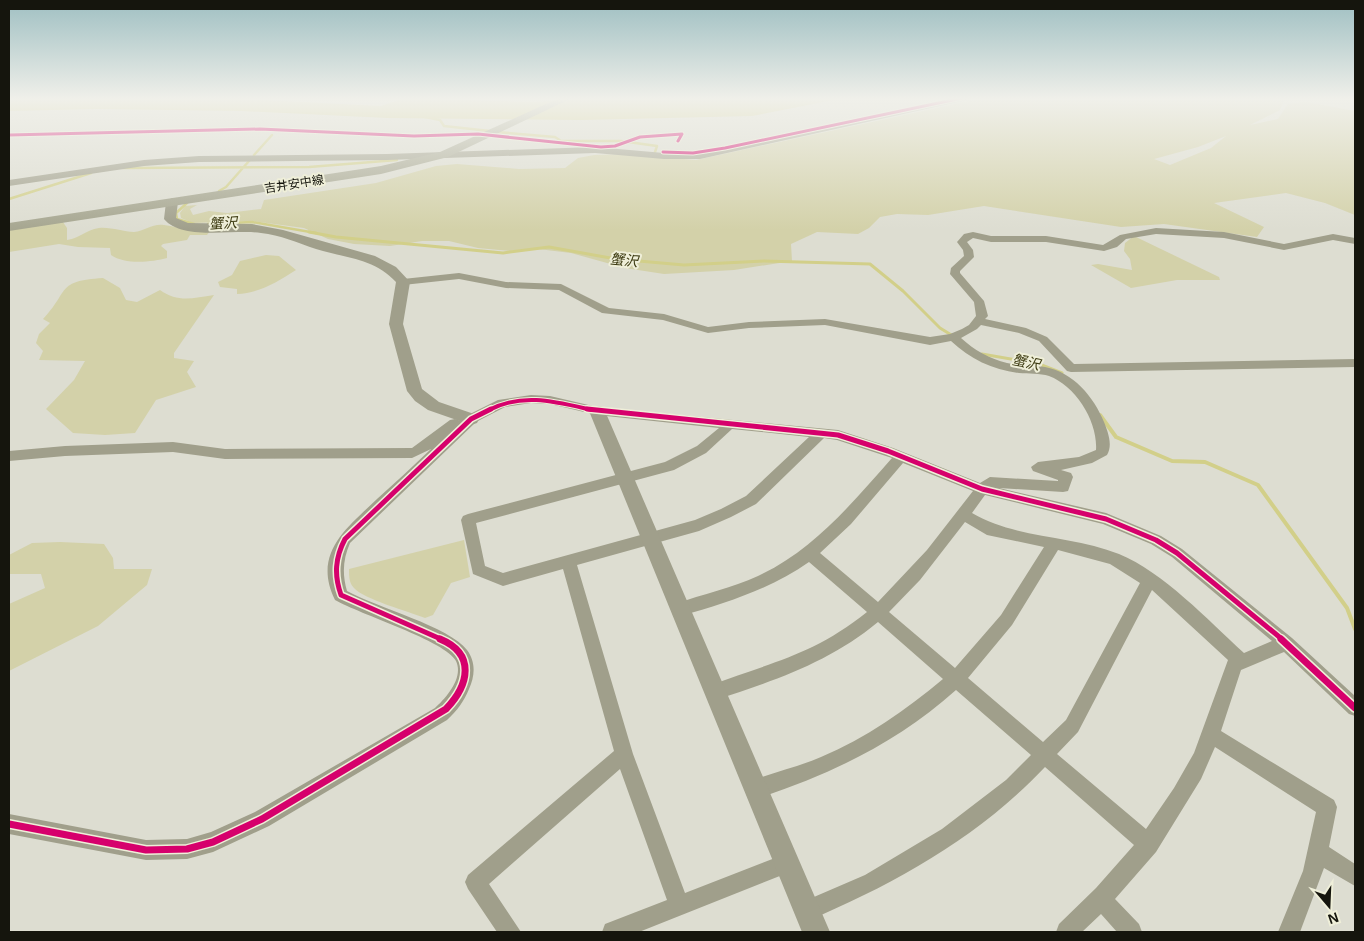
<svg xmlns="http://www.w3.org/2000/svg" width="1364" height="941" viewBox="0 0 1364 941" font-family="Arial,'Noto Sans JP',sans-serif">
	<rect width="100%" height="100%" fill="#ddddd1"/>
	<path fill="#d3d1a9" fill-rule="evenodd" d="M983 98H1285L1280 110 1250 125 1278 119 1288 104 1306 102 1355 111V215L1325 203 1286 193 1214 203 1264 227 1257 237 1164 224 1121 227 984 206 928 215 897 214 880 217 869 228 858 234 817 232 791 244 792 261 734 270 664 274 625 268 571 253 538 249 510 251 478 248 449 241H422L390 246 354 244 328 239 304 228 253 221 193 223 181 218 180 213 185 206 197 205 190 209 193 215 209 211 227 213 261 209 264 200 376 183 436 166 457 164 519 169 565 168 578 158 594 155 625 154 696 160ZM1226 136 1211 148 1170 165 1154 159 1198 147Z
		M63 222 67 228V240C81 238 85 230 99 228 112 227 123 232 134 232 145 231 153 223 164 225 182 228 192 231 210 231L207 235H190L187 240 163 244 161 246 167 251V258C152 262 125 265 111 255L110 248 78 247 59 244 9 252V228Z
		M1134 236 1219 277 1220 280H1177L1131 288 1091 265 1098 264 1132 270 1130 259 1124 251 1125 243Z
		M266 255 279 256 296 270C277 282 260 293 237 294V289L220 287 218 282 232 275 240 261Z
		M103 278 120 288 126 300 137 302 160 290C178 303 193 298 214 295L174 353V358L194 361 187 372 196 387 156 400 135 433 105 435 73 433 46 409 74 380 85 361 39 360 43 351 36 343 39 334 50 323 43 319C70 291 55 281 103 278Z
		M464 540 470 577 451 583 433 615 425 618C410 612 363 599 354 588 349 583 349 576 349 569Z
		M60 542 104 544 113 558 114 569H152L147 585 98 626 9 671V604L45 588 41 574H9V555L32 543Z"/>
	<path fill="#d2cf89" d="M9 98H224L381 106 404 98 535 102 588 98H844L752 116 581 120 387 118 241 111 97 109 9 111Z"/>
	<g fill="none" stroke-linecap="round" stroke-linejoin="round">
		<path stroke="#d2cf89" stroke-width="2.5" d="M1351 98 1355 99
			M425 117 440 120 444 126 490 131
			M497 132 555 137 561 141H621L657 146 655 152
			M254 155 272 135
			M123 168 309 167 397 160
			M219 191 226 187 249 161
			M9 199 91 173
			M187 203 176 213 177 219 194 224
			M208 224 252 222 316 233"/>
		<path stroke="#d2cf89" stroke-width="3" d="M309 232 336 237 503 253 549 247 616 259 684 265 764 261 870 264 903 291 940 328 953 336
			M982 354 1039 364 1062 373"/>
		<path stroke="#d2cf89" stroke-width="4" d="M1100 415 1116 437 1172 461 1205 462 1258 485 1347 608 1355 629"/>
		<path fill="#a09f8b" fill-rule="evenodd" d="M1156 228 1224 232 1284 244 1333 234 1355 238V244L1333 240 1284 250 1224 238 1156 234 1126 239 1117 247 1104 251 1046 242H991L973 238 967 242 973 250 974 257 960 271V273L984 301 988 316 985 319 1026 328 1047 337 1074 364 1355 359V367L1071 372 1067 371 1039 341 1019 333 981 325 977 329 961 338C974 350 990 359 1007 363 1020 366 1033 365 1045 367 1073 372 1094 397 1104 422 1108 432 1113 445 1107 455L1092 463 1061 470 1071 473 1073 477 1068 491 1063 492 999 488 1106 513 1161 536 1182 549 1292 638 1355 696V716L1349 714 1284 652 1241 670 1221 731 1334 800 1337 807 1329 847 1355 864V886L1324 868 1300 932H1278L1303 871 1316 812 1215 747 1201 779 1156 852 1115 899 1139 924 1142 932H1117L1101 914 1082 932H1056L1059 924 1096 888 1134 845 1045 767C979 837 895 884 807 921L800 917 796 910 800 903 865 875 942 829 1006 780 1031 755 956 690C897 743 831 774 756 799L749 796 746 789 749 782C773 772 798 767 821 757 866 738 906 710 943 679L878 622C830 662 774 681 715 700L709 698 706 692 709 686C771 662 812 656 867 612L809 562C771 589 726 603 681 616L675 614 673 609 675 604C703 594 732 588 758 576 814 550 852 503 892 458L837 440 824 438 756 504 731 517 699 531 577 565 633 754 685 893 788 853 795 856 798 863 795 870 639 932H602L605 924 667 900 620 769 489 884 521 932H497L468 889 465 882 468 875 614 751 563 569 503 586 473 574 461 520 463 516 468 514 665 462 697 446 719 428 597 415 550 404 531 403 505 407 476 422 350 543C343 559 342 574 347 591 376 607 450 627 467 650 476 662 475 676 469 689 464 701 457 711 447 720L269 826 213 852 187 859 146 860 9 834V814L146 840 187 839 211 832 255 812 435 708C446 698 464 678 456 661 446 641 359 614 335 600 312 553 347 528 377 499 395 483 413 466 431 449L412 458 225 459 173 452 65 456 9 461V451L65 446 173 442 225 449 412 448 450 420 455 419 461 421 466 416 498 400 531 395 550 396 597 407 838 430 893 448 980 483 990 477 1058 481V480L1033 471 1031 467 1038 462 1079 457 1096 450C1098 422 1076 386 1049 376 1040 373 1028 374 1019 373 993 370 970 359 951 341L930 345 825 325 749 328 708 333 663 320 602 313 559 290 506 288 459 279 403 285 398 282 403 279 459 273 506 282 561 284 609 308 664 314 708 327 749 322 825 319 930 337 950 334 962 329 969 325 976 316 974 302 950 274 951 268 964 256 963 250 957 242 964 234 973 232 991 236H1046L1103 245 1120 235ZM732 429 809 437 746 496 721 509 695 520 503 573 485 566 476 523 674 470 706 453ZM903 463 973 491 927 550 878 602 820 553 851 524ZM985 495 1103 524 1151 544 1172 557 1272 641 1244 653C1208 620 1163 572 1119 554 1072 535 1016 539 972 513ZM965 522 987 535 1044 547 1001 615 955 668 889 612 920 580ZM1058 550 1110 564 1140 583 1066 720 1043 742 968 678 1012 625ZM1152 590 1228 660 1194 753 1174 788 1146 829 1057 754 1078 732Z"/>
		<path fill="#a09f8b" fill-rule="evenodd" d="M958 98H976L700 159H664L595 153 387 160 199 162 144 166 9 186V180L144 160 199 156 387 154 595 147 664 153H700Z
			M172 198 178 202 176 218 188 223 252 224 283 230 375 256 396 267 410 282 403 324 422 389 439 402 477 415 479 419 477 423 471 425 428 410 415 401 407 391 389 324 396 282C374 258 345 258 316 249 298 243 280 235 261 233 235 229 182 241 164 219L166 202Z
			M597 406 603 407 605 411 830 932H802L589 411 591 407Z"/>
		<path fill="#a6a690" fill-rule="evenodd" d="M559 98H572L448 157 381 174 9 231V223L381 166 440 152Z"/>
		<g stroke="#efefd9" stroke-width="5">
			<path id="cycleway-far3" d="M9 135 260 129 414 136 478 134 601 147 615 146 640 137 682 134 678 141
				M663 152 693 153 725 148 962 98"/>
		</g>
		<g stroke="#efefd9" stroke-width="6">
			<path id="cycleway-far2" d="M489 410C523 392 557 402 592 410"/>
		</g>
		<g stroke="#efefd9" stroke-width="8">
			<path id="cycleway-far1" d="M587 409 838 435 888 451 982 489 1106 519 1156 540 1177 553 1283 640
				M443 640 341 595C334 575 335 558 345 539L471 419 491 409"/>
		</g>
		<g stroke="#efefd9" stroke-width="10">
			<path id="cycleway" d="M1281 639 1355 708
				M9 824 146 850 187 849 213 842 262 819 446 709C469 685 476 654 440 639"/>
		</g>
		<use href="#cycleway-far3" stroke="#d6006c" stroke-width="3"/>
		<use href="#cycleway-far2" stroke="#d6006c" stroke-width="4"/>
		<use href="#cycleway-far1" stroke="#d6006c" stroke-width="5"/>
		<use href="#cycleway" stroke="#d6006c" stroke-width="7"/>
	</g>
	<linearGradient id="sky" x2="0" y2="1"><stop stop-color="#9fbfc2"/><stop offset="0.43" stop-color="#f0f0ea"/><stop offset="1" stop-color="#f0f0ea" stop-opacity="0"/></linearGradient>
	<rect width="1364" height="230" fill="url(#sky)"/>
	<g text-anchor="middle" stroke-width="4" stroke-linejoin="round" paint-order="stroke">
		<g font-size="12" fill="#15150d" stroke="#efefd9">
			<text transform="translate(294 184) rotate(-9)" y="4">吉井安中線</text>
		</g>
		<g font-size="14" font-style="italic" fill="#3d3b12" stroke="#efefd9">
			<text transform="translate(223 223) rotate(-3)" y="5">蟹沢</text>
			<text transform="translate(624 260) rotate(6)" y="5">蟹沢</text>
			<text transform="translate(1026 362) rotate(12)" y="5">蟹沢</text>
		</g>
	</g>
	<rect width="1364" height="941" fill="none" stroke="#15150d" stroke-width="20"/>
	<g transform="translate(1329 906) rotate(161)" stroke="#efefd9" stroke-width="4" paint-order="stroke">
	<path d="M0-4L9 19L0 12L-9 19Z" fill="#15150d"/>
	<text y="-8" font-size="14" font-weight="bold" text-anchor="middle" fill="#15150d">N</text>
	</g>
</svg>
